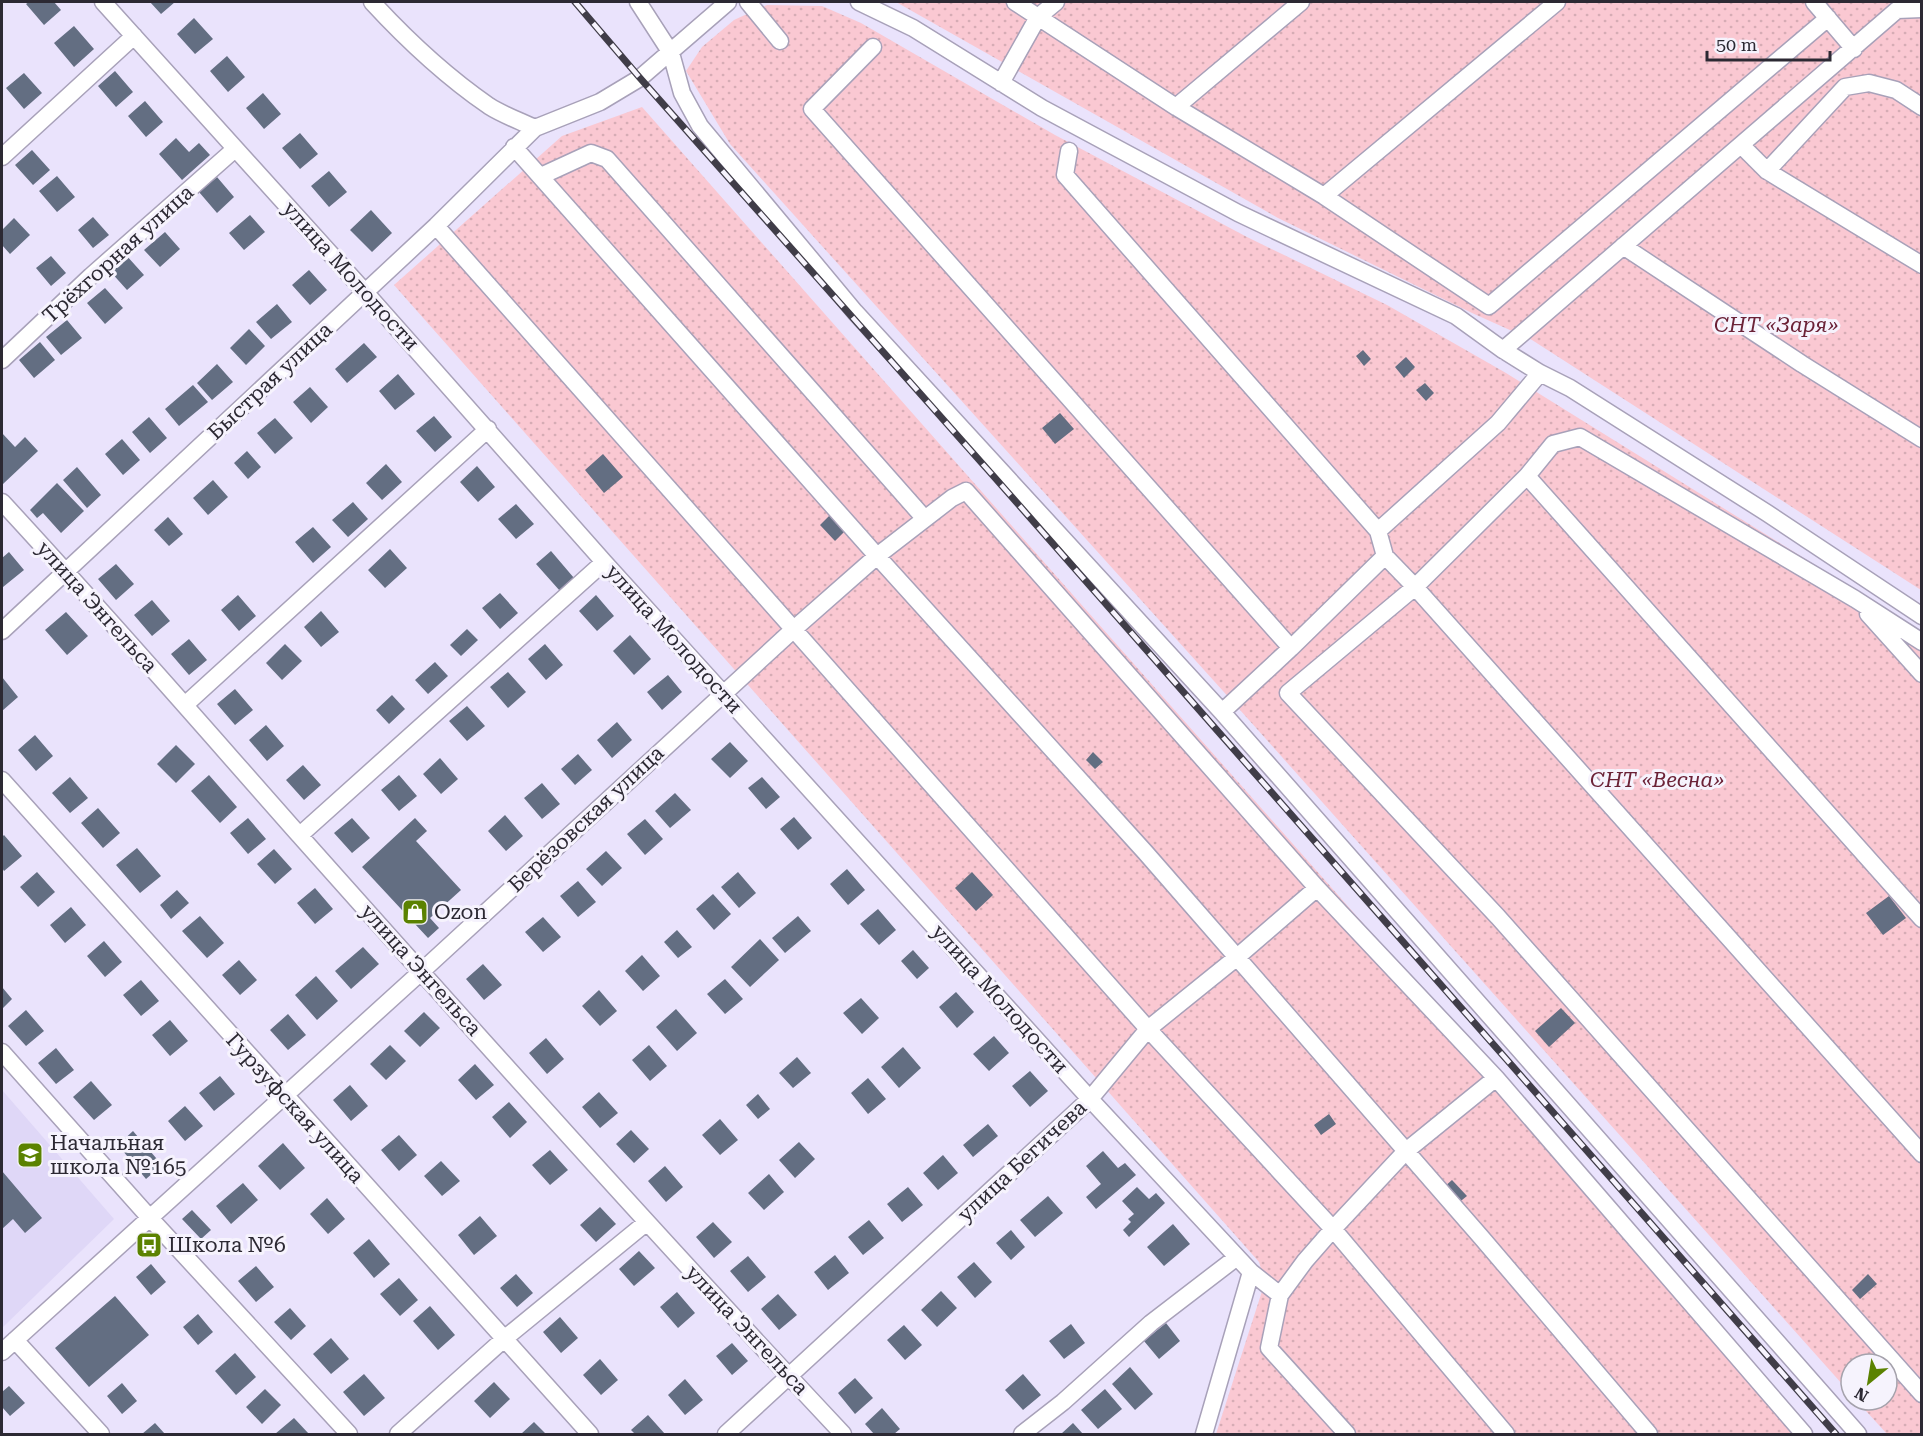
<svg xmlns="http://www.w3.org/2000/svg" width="1923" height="1436" viewBox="0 0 1923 1436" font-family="'Roboto Serif',serif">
	<defs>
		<pattern id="grass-dots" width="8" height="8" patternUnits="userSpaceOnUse" patternTransform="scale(1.5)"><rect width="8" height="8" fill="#fac8d2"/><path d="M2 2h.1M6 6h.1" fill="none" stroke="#d6acb5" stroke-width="1.8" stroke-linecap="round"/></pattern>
	</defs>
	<rect width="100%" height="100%" fill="#eae3fc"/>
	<path fill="#dfd7f7" d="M2 1090 114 1219 2 1328Z"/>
	<path fill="url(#grass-dots)" d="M896 2H1921V590L1532 340 1472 313 1278 218Z
		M767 5 822 6 861 23 1055 135 1247 237 1387 305 1506 373 1921 631V1434H1887L1856 1400H1887V1364H1851V1394L1223 691 730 144 686 71 702 47 734 20Z
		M642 107 1700 1305 1813 1434H1216L1265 1282 1259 1262 394 285 562 136Z"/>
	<path fill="#636e82" d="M29 2H54L61 10 44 25 26 4Z
		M150 2H175L161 14Z
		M194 18 213 39 195 54 177 34Z
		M74 26 94 49 74 67 54 43Z
		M227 56 245 77 228 92 210 71Z
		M115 71 133 92 116 107 98 86Z
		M24 73 42 93 24 109 6 88Z
		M263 93 281 114 264 129 246 108Z
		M145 101 163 122 146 137 128 116Z
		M300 133 318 154 300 169 282 148Z
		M176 138 189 152 199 143 210 155 182 180 159 154Z
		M32 150 50 170 33 185 15 165Z
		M329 171 347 192 329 207 311 186Z
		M57 176 75 197 57 212 39 191Z
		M217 177 234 197 217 213 199 192Z
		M371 210 392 233 372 252 350 230Z
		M250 215 265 232 244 250 229 233Z
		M93 217 109 235 93 248 78 230Z
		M14 218 30 235 10 254 2 245V230Z
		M165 232 180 249 160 267 144 250Z
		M126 255 144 275 127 290 109 270Z
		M51 256 66 273 51 286 36 268Z
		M309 270 327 290 310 305 292 285Z
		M105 288 123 308 105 324 87 303Z
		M277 304 292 322 271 339 256 322Z
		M67 320 82 338 61 355 46 337Z
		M249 329 265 346 246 365 230 348Z
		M40 342 55 360 34 378 19 360Z
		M364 343 377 357 347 383 335 369Z
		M1363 350 1371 359 1364 366 1356 356Z
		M1406 357 1415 367 1404 378 1395 367Z
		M217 364 233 382 212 400 197 383Z
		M398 374 415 394 395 410 379 391Z
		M1425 383 1434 393 1426 401 1416 390Z
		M193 385 208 402 179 426 165 409Z
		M310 387 328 407 311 423 293 402Z
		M1060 413 1074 429 1055 444 1042 428Z
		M434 416 452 437 435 452 416 431Z
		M149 417 167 438 150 453 132 432Z
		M275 418 293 438 275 454 257 433Z
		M2 433 15 447 25 437 38 451 3 484Z
		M122 439 140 460 123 475 105 454Z
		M247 451 261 467 248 479 234 463Z
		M603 454 623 477 604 493 585 470Z
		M386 464 402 482 382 500 366 483Z
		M477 466 495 487 478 502 460 482Z
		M77 467 101 495 87 508 63 480Z
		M213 480 228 497 208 515 193 498Z
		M57 483 84 511 61 533 43 513 37 518 30 510Z
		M353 502 368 519 348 537 332 520Z
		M516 504 534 524 516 539 498 519Z
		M832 513 847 529 835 541 820 525Z
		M168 517 183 534 169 546 154 530Z
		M313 527 331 547 313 563 295 542Z
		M390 549 407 568 385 588 368 570Z
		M551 551 574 578 560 591 536 564Z
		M9 552 24 570 3 587 2 558Z
		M116 564 134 584 116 600 98 579Z
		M500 593 518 613 500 629 482 608Z
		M238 595 256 616 239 631 221 610Z
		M596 595 614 616 597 631 579 611Z
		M152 600 170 621 152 636 134 615Z
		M321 611 339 632 321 647 304 627Z
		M66 612 88 636 67 655 45 630Z
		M467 629 478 640 461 656 450 645Z
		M630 635 651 659 634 675 613 651Z
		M189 639 207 660 189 675 171 654Z
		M285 644 302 661 282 680 266 663Z
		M545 644 563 665 546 680 528 659Z
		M435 662 448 676 428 694 415 680Z
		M508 672 526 692 508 708 490 687Z
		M668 675 682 692 662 710 647 692Z
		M2 677 18 697 2 711Z
		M235 689 253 710 235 725 217 704Z
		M392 695 405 709 389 724 376 710Z
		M467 706 485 726 467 741 449 721Z
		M617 722 632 740 612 758 597 740Z
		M266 725 284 746 267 761 249 740Z
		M35 735 53 756 36 771 18 750Z
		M730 742 748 761 730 778 711 759Z
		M176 745 195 764 176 783 157 764Z
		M1093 752 1103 762 1095 769 1086 760Z
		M578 754 592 770 575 785 561 769Z
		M440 758 458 779 441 794 423 774Z
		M303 765 321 785 304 800 286 780Z
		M209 775 237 807 220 823 191 791Z
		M399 775 417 796 399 811 381 790Z
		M70 777 88 798 70 813 52 793Z
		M762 777 780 797 766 809 748 788Z
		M542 783 560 804 542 819 524 798Z
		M675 793 691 810 670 828 655 811Z
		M98 808 120 833 103 848 81 823Z
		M505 815 523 836 506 851 488 831Z
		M794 817 812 838 798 850 780 829Z
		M248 818 266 839 248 854 230 833Z
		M352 818 370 838 352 853 334 833Z
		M415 818 427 831 416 841 461 890 430 918 439 928 428 938 362 867Z
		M645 819 663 839 645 855 627 834Z
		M4 835 22 856 4 871 2 868V837Z
		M137 848 161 876 140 893 116 865Z
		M274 849 292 869 275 884 257 864Z
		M606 851 622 868 602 886 586 869Z
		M847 869 865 890 848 905 830 884Z
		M37 872 55 892 38 907 20 887Z
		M738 872 756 893 739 908 721 887Z
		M972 872 993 895 976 911 955 888Z
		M578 881 596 902 578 917 560 896Z
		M315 888 333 909 315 924 297 903Z
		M177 890 189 903 171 919 160 905Z
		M713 894 731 914 714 930 696 909Z
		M1889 896 1906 918 1883 935 1866 913Z
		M71 907 86 925 65 943 50 925Z
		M878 909 896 930 879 945 860 924Z
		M200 916 224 943 207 958 182 931Z
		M798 916 811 931 785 953 772 938Z
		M543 917 561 937 543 952 525 932Z
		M677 930 692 947 678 958 664 942Z
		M760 939 779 960 750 987 731 967Z
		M104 941 122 962 105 977 87 956Z
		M363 947 379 964 351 989 335 971Z
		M913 950 929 968 917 979 901 961Z
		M642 955 660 976 643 991 625 971Z
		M239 960 257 980 240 995 222 975Z
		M483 964 502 985 484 1000 466 979Z
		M316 976 338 1001 317 1020 295 995Z
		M725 979 743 999 725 1014 707 994Z
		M141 980 159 1001 141 1016 123 995Z
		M2 987 12 999 2 1009Z
		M599 990 617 1011 600 1026 582 1006Z
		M956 992 974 1012 957 1028 939 1007Z
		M861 998 879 1018 862 1034 843 1013Z
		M1561 1008 1575 1023 1549 1047 1535 1031Z
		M676 1009 697 1033 677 1051 656 1027Z
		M26 1010 44 1031 26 1046 8 1026Z
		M424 1012 440 1028 420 1047 404 1031Z
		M288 1014 306 1035 288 1050 270 1030Z
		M170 1020 188 1041 170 1056 152 1035Z
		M994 1036 1009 1053 989 1071 973 1054Z
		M546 1038 564 1059 547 1074 529 1053Z
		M390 1045 406 1061 386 1080 370 1064Z
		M649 1045 667 1066 650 1081 632 1060Z
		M903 1047 921 1068 899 1088 881 1067Z
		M56 1048 74 1070 56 1084 38 1063Z
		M797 1057 811 1073 793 1088 779 1073Z
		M475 1064 494 1085 476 1100 458 1080Z
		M1030 1071 1048 1091 1030 1107 1012 1086Z
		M220 1076 235 1094 214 1111 199 1093Z
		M868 1078 886 1099 868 1114 851 1093Z
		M91 1081 112 1105 94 1120 73 1097Z
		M350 1085 368 1106 351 1121 333 1100Z
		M599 1092 618 1113 600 1128 582 1107Z
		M758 1094 770 1109 758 1119 746 1105Z
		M509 1102 527 1122 510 1138 492 1117Z
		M185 1106 203 1126 185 1141 168 1121Z
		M1329 1114 1336 1124 1321 1135 1314 1125Z
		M720 1119 738 1140 720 1155 702 1135Z
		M988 1124 998 1136 973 1157 963 1145Z
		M631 1130 649 1149 634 1163 616 1144Z
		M133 1131 162 1165 146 1179 118 1145Z
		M399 1135 417 1155 399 1171 381 1150Z
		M799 1142 815 1159 795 1178 779 1160Z
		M283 1143 305 1168 280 1190 258 1166Z
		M550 1150 568 1170 550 1185 532 1165Z
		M1103 1151 1118 1168 1125 1163 1136 1175 1096 1209 1086 1197 1101 1184 1086 1166Z
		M943 1155 958 1173 938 1190 923 1173Z
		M441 1161 460 1181 442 1196 424 1176Z
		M665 1166 683 1187 666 1202 648 1181Z
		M2 1171 42 1218 25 1233 13 1219 2 1229Z
		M769 1174 784 1192 764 1210 748 1193Z
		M1452 1180 1467 1196 1457 1204 1443 1188Z
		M243 1183 258 1200 231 1224 216 1206Z
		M908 1187 923 1205 902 1222 887 1204Z
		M1137 1187 1149 1199 1156 1193 1165 1203 1129 1237 1123 1230 1131 1222 1128 1219 1134 1214 1122 1201Z
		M1048 1196 1063 1213 1035 1237 1020 1220Z
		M327 1198 345 1219 328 1234 310 1214Z
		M600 1207 616 1224 596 1242 580 1225Z
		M192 1210 211 1230 201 1239 182 1219Z
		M480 1216 497 1236 474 1255 458 1235Z
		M869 1220 884 1238 863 1255 848 1237Z
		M713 1222 732 1242 714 1258 696 1237Z
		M1173 1224 1190 1244 1164 1266 1147 1247Z
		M1011 1230 1025 1247 1011 1260 996 1243Z
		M369 1239 390 1264 374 1278 353 1253Z
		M639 1251 655 1268 634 1286 619 1269Z
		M835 1255 849 1273 828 1290 814 1272Z
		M748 1256 766 1277 748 1292 730 1271Z
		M974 1262 992 1282 975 1298 957 1277Z
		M151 1264 166 1282 151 1295 136 1277Z
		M256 1266 274 1287 256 1302 238 1281Z
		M516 1274 533 1293 517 1307 500 1288Z
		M1868 1274 1877 1284 1860 1299 1852 1290Z
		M399 1278 418 1300 400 1316 380 1294Z
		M941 1291 957 1308 937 1327 921 1310Z
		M677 1292 695 1313 678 1328 660 1307Z
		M778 1294 797 1315 779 1330 761 1309Z
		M115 1296 149 1335 89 1387 55 1348Z
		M430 1306 455 1335 438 1350 413 1321Z
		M290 1308 306 1326 291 1340 274 1322Z
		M198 1314 213 1332 198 1345 183 1327Z
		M560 1317 578 1338 561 1353 543 1332Z
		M1166 1323 1180 1341 1159 1359 1144 1341Z
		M1071 1324 1085 1343 1064 1359 1049 1341Z
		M904 1325 922 1345 905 1360 887 1340Z
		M331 1338 349 1359 331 1374 313 1354Z
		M732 1343 748 1361 732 1375 716 1356Z
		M235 1353 256 1377 236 1395 215 1371Z
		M600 1359 618 1380 601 1395 583 1375Z
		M1130 1367 1153 1394 1135 1410 1112 1384Z
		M364 1374 385 1398 364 1416 343 1392Z
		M1023 1374 1041 1395 1023 1410 1005 1390Z
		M855 1378 873 1398 855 1414 838 1393Z
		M685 1379 703 1400 685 1415 668 1395Z
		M494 1382 510 1399 490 1418 474 1401Z
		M122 1383 137 1401 122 1414 107 1396Z
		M9 1386 25 1403 10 1416 2 1407V1392Z
		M265 1389 281 1405 262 1424 246 1407Z
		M1105 1389 1122 1409 1098 1429 1081 1410Z
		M882 1408 900 1429 894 1434H874L865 1424Z
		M648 1415 665 1434H635L631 1430Z
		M294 1418 309 1434H275Z
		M534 1422 546 1434H521Z
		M155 1423 165 1434H142Z
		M1073 1423 1083 1434H1061Z"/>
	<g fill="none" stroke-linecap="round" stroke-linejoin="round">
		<g stroke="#a8a1b9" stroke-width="19">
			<path id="minor" d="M103 2 365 292 604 562 1090 1099 1251 1272 1280 1295 1269 1348 1347 1434
				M372 2C407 40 447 77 489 106 503 115 520 121 535 128L600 102 640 78 728 2
				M638 2 671 53 682 93 700 126 855 312 1222 712 1858 1434
				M748 2 780 41
				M859 2 913 28 1042 108 1238 213 1456 316 1503 350 1540 373 1570 388 1767 513 1922 616
				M1015 2 1176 107 1324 196 1489 306 1828 18
				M1814 2 1854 49
				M873 47 812 109 1291 648
				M1001 83 1038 17 1056 2
				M1176 107 1301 2
				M1741 145 1767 171 1922 265
				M514 147 877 556 1145 852 1481 1237 1649 1434
				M1069 151 1065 175 1378 531
				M2 157 134 36
				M1767 171 1845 87 1869 83 1896 90 1922 107
				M541 176 591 153 607 159 925 519
				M1324 196 1557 2
				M436 226 1148 1029 1333 1229 1506 1434
				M1623 246 1802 364 1922 439
				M1503 350 1897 10 1922 9
				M2 360 91 276 235 149
				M1527 476 1922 919
				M2 502C103 611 201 724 300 836 479 1037 659 1238 843 1434
				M1385 556 1415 587 1922 1154
				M1868 614 1922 674
				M2 631 436 226 535 128
				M1922 642 1855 599 1580 437 1553 444 1527 476 1415 587 1288 693 1498 917 1922 1394
				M186 704 488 429
				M1222 712 1291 648 1385 556 1378 531 1498 423 1540 373
				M2 780 590 1434
				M300 835 604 562
				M2 1052 149 1217 349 1434
				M1280 1295 1305 1261 1333 1229 1406 1151 1496 1078
				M15 1340 101 1434
				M2 1352 422 971 794 629 877 556 952 498 966 491 1317 888 1496 1078 1804 1434
				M398 1434 504 1339 647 1222
				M726 1434 1090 1099 1148 1029 1236 958 1317 888
				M1022 1434 1063 1402 1151 1323 1237 1257
				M1204 1434 1251 1272"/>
		</g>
		<use href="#minor" stroke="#fff" stroke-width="16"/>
		<g stroke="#403d48" stroke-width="7">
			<path id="rail" d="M575 2 640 78 996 479 1836 1434"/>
		</g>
		<use href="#rail" stroke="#f6f3fd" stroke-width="4.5" stroke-dasharray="14" stroke-linecap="butt"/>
	</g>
	<defs>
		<g id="shop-square" transform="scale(1.35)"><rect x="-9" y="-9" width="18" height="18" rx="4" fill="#5b8201" stroke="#f6f3fd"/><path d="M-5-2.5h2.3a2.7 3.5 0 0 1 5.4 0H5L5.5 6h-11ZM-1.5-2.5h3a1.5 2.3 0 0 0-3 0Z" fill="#fff"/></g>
		<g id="school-square" transform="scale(1.35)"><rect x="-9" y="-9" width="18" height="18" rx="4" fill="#5b8201" stroke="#f6f3fd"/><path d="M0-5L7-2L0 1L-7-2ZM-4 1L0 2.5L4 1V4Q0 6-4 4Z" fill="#fff"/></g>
		<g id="bus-square" transform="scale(1.35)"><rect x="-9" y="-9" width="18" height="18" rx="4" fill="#5b8201" stroke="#f6f3fd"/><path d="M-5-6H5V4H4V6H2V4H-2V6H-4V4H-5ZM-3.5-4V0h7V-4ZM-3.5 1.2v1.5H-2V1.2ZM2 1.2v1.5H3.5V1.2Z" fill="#fff"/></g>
	</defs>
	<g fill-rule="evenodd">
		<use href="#shop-square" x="415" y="912"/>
		<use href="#school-square" x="30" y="1155"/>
		<use href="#bus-square" x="149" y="1245"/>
	</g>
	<g text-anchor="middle" stroke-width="6" stroke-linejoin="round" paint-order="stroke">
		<g font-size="21" fill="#2c2933" stroke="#f6f3fd">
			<text transform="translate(118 254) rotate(-42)" y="7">Трёхгорная улица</text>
			<text transform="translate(351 276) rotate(48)" y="7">улица Молодости</text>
			<text transform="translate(270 381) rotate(-43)" y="7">Быстрая улица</text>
			<text transform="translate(97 607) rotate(48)" y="7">улица Энгельса</text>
			<text transform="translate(674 639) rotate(48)" y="7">улица Молодости</text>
			<text transform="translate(586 819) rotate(-43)" y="7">Берёзовская улица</text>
			<text transform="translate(421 970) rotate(48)" y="7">улица Энгельса</text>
			<text transform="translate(1000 999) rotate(48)" y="7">улица Молодости</text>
			<text transform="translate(295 1108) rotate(48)" y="7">Гурзуфская улица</text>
			<text transform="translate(1022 1161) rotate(-43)" y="7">улица Бегичева</text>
			<text transform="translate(747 1330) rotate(47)" y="7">улица Энгельса</text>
		</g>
		<g font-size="21" font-style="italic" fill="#6b2237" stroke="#f6f3fd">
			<text x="1776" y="332">СНТ «Заря»</text>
			<text x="1657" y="787">СНТ «Весна»</text>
		</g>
		<g font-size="21" fill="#2c2933" stroke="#f6f3fd" text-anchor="start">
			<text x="434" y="919">Ozon</text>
			<text x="50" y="1150">Начальная<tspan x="50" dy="24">школа №165</tspan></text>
			<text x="168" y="1252">Школа №6</text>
		</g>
	</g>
	<rect width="1923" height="1436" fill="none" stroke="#2c2933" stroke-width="6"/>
	<g transform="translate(1869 1382) rotate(210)"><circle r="28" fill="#f6f3fd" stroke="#a5a2ac" stroke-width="1.5"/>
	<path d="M0-4.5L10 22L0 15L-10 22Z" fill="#5b8201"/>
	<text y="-9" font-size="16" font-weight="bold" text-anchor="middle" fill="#2c2933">N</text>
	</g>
	<path d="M1707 51v9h123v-9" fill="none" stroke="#2c2933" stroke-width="3"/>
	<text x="1716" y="51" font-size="18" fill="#2c2933" stroke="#f6f3fd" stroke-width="4.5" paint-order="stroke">50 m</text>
</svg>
